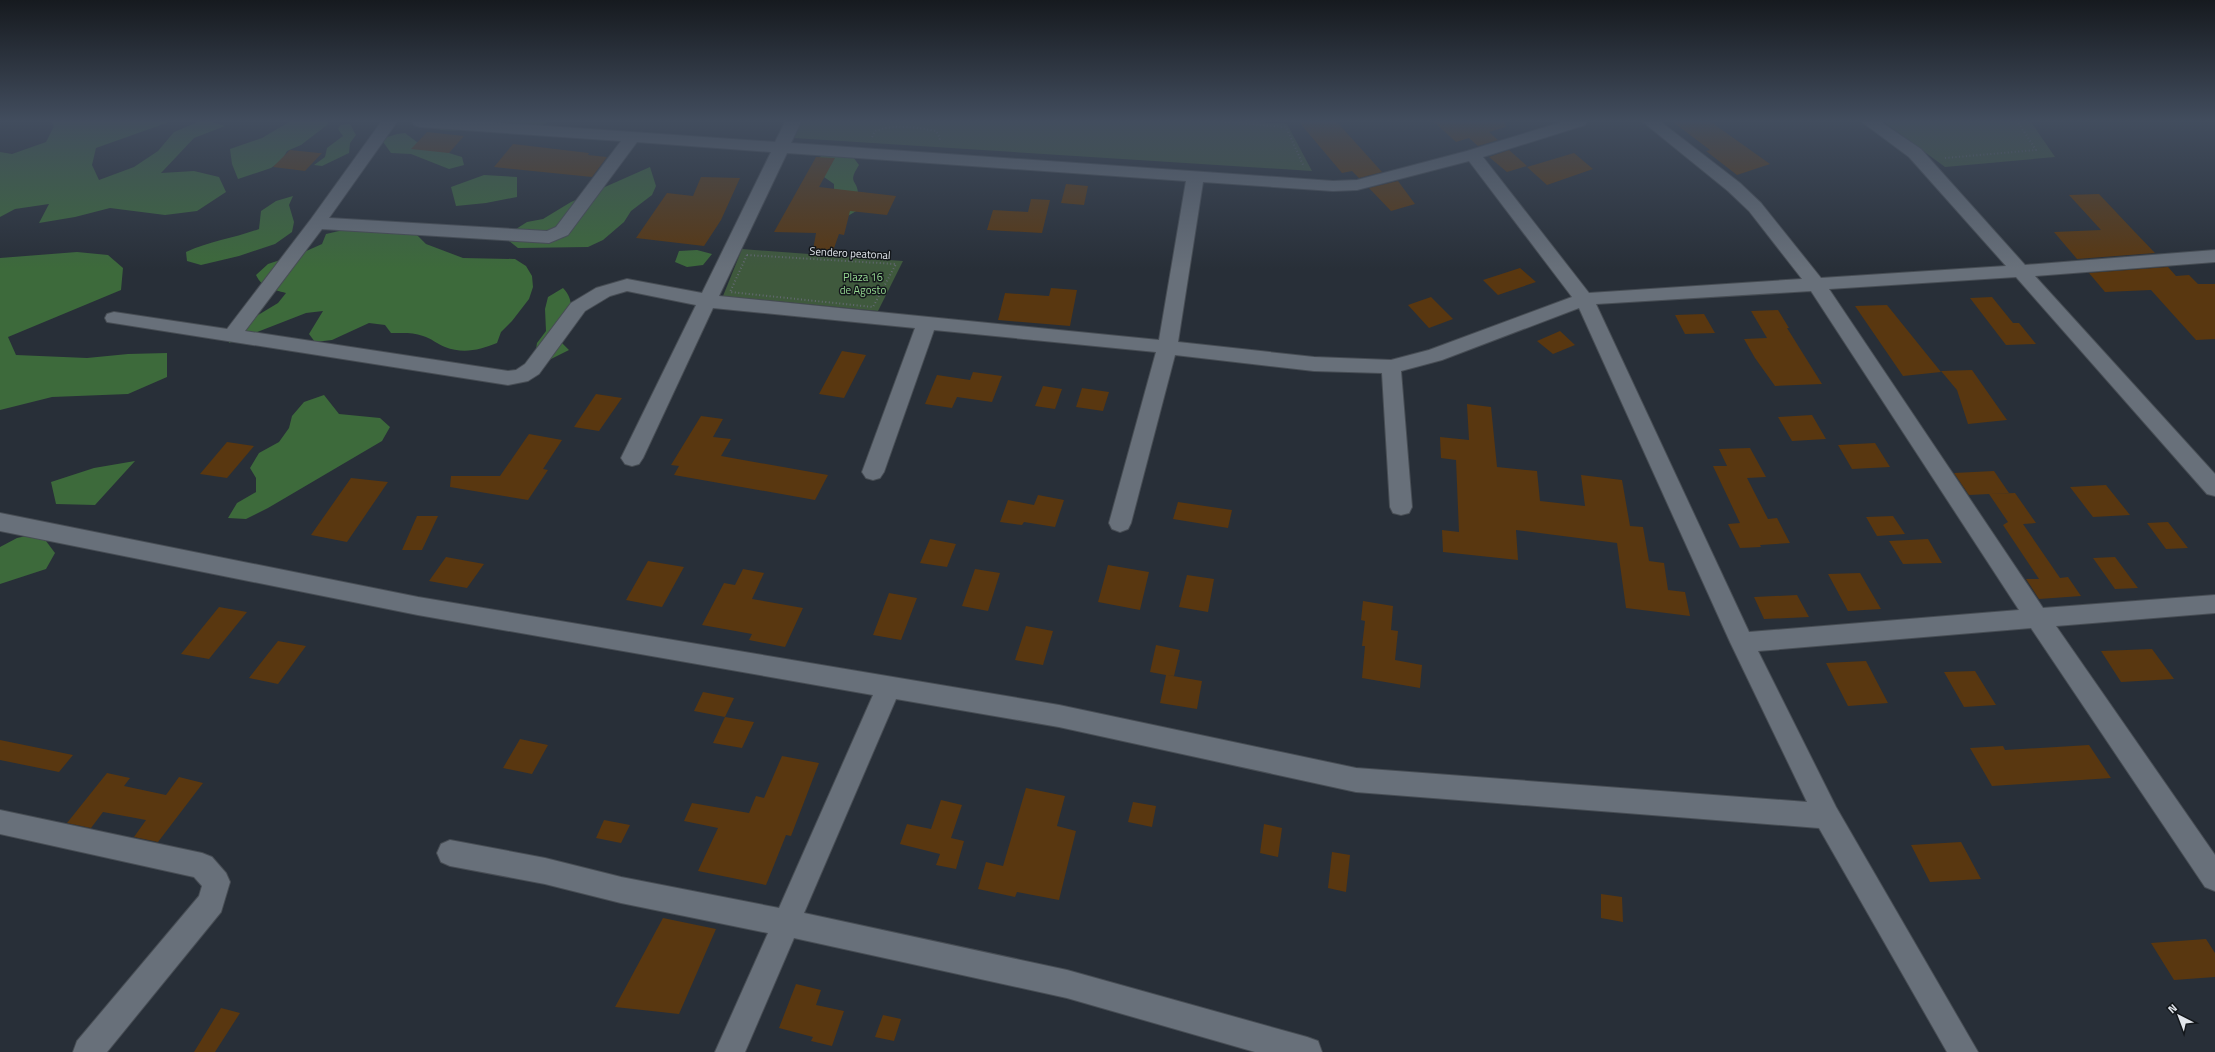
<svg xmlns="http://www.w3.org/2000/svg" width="2215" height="1052" viewBox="0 0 2215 1052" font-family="'Titillium Web',sans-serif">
	<rect width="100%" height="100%" fill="#282f38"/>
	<path fill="#3f593d" d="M801 122H1259L1287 124 1312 171 794 138Z
		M1884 122H2031L2055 157 1945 167Z
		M742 249 903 261 878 311 723 296Z"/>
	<path fill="#3d6a3b" d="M51 122H169L96 148 92 165 99 180 134 167 158 151 174 132 198 122H212L225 126 194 138 161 173 194 171 219 177 226 192 197 211 165 215 110 208 75 217 39 223 49 204 15 209 0 217V152L12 154 46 142 54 126Z
		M289 122H328L327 125 301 145 287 151 282 160 271 168 238 179 232 164 230 149 262 138Z
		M426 122H547L541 126C523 126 505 125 488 126 466 127 444 138 426 122Z
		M350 124 356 135 350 143 349 153 322 166 314 165 325 157 327 148 343 136 338 129 341 125Z
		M405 133 417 142 431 144 439 150 462 157 464 165 449 169 411 154 391 153 381 139 397 134Z
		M825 153 853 157 859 165C847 184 857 179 858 193 859 198 858 204 858 210L846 217 834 193V184L814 170 815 161Z
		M650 167 656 186 652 195 631 211 624 222 603 240 588 247 518 248 509 241 513 231 527 222 543 219 571 202Z
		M484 175 517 177V197L486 203 456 206 451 187Z
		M293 196 289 205 294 222 292 232 275 244 239 256 201 265 187 261 186 252C210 241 235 238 259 229L261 211 276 201Z
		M365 225 411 229 426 244 463 258 515 259 526 266 532 276 533 287 529 299 512 321 501 332 497 343C480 350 463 354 445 347 437 344 431 338 423 336 413 332 402 333 391 333L385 325 369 323 332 340 315 342 309 334 323 311 306 313 229 343 230 332 278 303 286 293C272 289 263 289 256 275L268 264 304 252 322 244 326 234Z
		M697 250 712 254 703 265 687 267 675 262 679 251Z
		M77 252 108 255 123 268 121 290 8 337 16 355 87 358 128 354 167 353V377L128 394 52 397 0 410V258Z
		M563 288C579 305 567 321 559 340L569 350 547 361 535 355 537 343 546 331 545 309 548 297Z
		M324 395 339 414 380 418 390 427 382 441 268 508 246 519 228 518 237 503 256 492V478L250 468 259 453 279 442 289 428 292 416 304 402Z
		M135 461 95 505 56 504 51 482 94 468Z
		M40 533 55 553 46 569 0 584V547L17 538Z"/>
	<path fill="#593710" d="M1299 122H1337L1382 172 1359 178 1352 171 1342 173Z
		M1434 122H1505L1506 127 1489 132 1498 140 1478 146 1469 138 1456 142Z
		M1673 122H1711L1770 164 1737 175 1706 151 1710 150Z
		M427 132 464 136 449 153 411 149Z
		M513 144 589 153 588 155 607 157 592 177 494 167Z
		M290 150 319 153H322L305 171 273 167Z
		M1509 150 1527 166 1507 172 1489 157Z
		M1574 153 1593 169 1547 185 1527 167Z
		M816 157 835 158 819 187 896 196 887 215 850 211 844 235 839 234 833 251 813 250 816 233 774 232Z
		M701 177 740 178 721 220 704 246 636 238 667 193 693 196Z
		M1398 181 1415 204 1391 211 1369 188Z
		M1066 184 1088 186 1084 205 1061 203Z
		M2099 194 2132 229 2155 253 2077 259 2054 232 2101 230 2069 195Z
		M1031 199 1050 200 1042 233 987 230 993 210 1028 212Z
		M2168 267 2176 276 2189 275 2198 284H2215V339L2196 340 2151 290 2105 292 2089 273Z
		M1520 268 1536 282 1498 295 1483 280Z
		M1051 288 1077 290 1070 326 998 320 1005 293 1049 296Z
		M1431 297 1453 319 1429 328 1408 305Z
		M1992 297 2013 323H2019L2036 344 2006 345 1970 298Z
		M1887 305 1941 372 1903 376 1855 306Z
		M1778 310 1789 328H1787L1822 384 1775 386 1755 358 1744 339 1767 338 1751 311Z
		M1704 314 1715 333 1685 334 1675 315Z
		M1560 331 1575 345 1553 354 1537 341Z
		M842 351 866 355 844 398 819 394Z
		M1972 370 2007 420 1968 424 1957 390 1941 371Z
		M973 372 1002 376 992 402 957 397 952 408 925 404 937 375 970 380Z
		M1043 386 1062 389 1055 409 1035 406Z
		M1082 388 1109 392 1103 411 1076 407Z
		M596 394 622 398 599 431 574 427Z
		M1467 404 1491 407 1497 467 1537 471 1540 501 1585 506 1581 475 1622 480 1630 526 1643 527 1649 561 1664 563 1668 590 1685 592 1690 616 1626 608 1617 543 1516 530 1518 560 1443 552 1442 530 1459 532 1456 460 1441 458 1440 437 1469 440Z
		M1812 415 1826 439 1792 441 1778 417Z
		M701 416 723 419 713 437 731 439 721 456 828 475 815 500 674 475 679 466 671 465Z
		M529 434 562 440 543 469 548 470 528 500 450 487 451 476H500Z
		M227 442 254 446 227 478 200 474Z
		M1875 443 1890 467 1852 469 1838 445Z
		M1750 448 1766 477 1747 478 1768 519 1777 518 1790 543 1760 545 1761 547 1740 548 1728 524 1740 523 1713 466H1727L1719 449Z
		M1994 471 2009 493 1969 495 1954 473Z
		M351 478 388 482 347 542 311 535Z
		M2106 485 2130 515 2093 517 2070 487Z
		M2015 493 2036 523 2023 524 2060 578 2068 577 2081 596 2039 599 2026 579H2039L2003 525 2008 522 1989 494Z
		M1038 495 1064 500 1055 527 1024 522 1022 525 1000 522 1008 500 1034 505Z
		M1178 502 1232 510 1228 528 1173 519Z
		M417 516H438L422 550H402Z
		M1893 516 1905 534 1877 536 1866 517Z
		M2168 522 2188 548 2166 549 2147 523Z
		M930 539 956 544 947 567 920 563Z
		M1928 539 1942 563 1903 564 1889 541Z
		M446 557 484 564 467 588 429 581Z
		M2115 557 2138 588 2115 589 2093 558Z
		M648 561 684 567 662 607 626 600Z
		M1108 565 1149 572 1140 610 1098 602Z
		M743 569 764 573 752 599 803 608 785 647 749 640 752 634 702 625 724 583 735 585Z
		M975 569 1000 573 988 611 962 606Z
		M1860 573 1881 609 1848 611 1828 574Z
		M1187 575 1214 579 1208 612 1179 607Z
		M889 593 917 598 901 640 873 635Z
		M1797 595 1809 617 1764 619 1754 597Z
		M1363 601 1393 606 1391 630 1398 631 1395 660 1422 665 1420 688 1362 678 1365 646H1362L1365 621 1361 620Z
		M219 607 247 612 209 659 181 654Z
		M1026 626 1053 631 1043 665 1015 660Z
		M278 641 306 646 278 684 249 678Z
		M1156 645 1180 650 1174 676 1167 675 1202 681 1197 709 1160 703 1166 675 1150 672Z
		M2152 649 2174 679 2121 682 2101 651Z
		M1866 661 1888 703 1848 706 1826 663Z
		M1975 671 1996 705 1964 707 1944 672Z
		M703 692 734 698 725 717 694 711Z
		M725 717 754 722 742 748 713 743Z
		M520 739 548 745 532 774 503 768Z
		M0 740 73 755 59 772 0 760Z
		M2089 745 2111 778 1992 786 1970 748 2003 746 2005 750Z
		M782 756 819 763 791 836 786 835 766 885 698 871 718 828 684 821 692 803 749 813 756 796 764 798Z
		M107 773 130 778 124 786 166 795 179 777 203 783 158 842 134 837 146 820 103 812 91 828 67 823Z
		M1026 788 1065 796 1057 826 1076 831 1059 900 1017 892 1015 897 978 889 986 862 1003 866Z
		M941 800 962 805 951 838 964 841 956 869 936 865 940 854 900 844 907 824 931 829Z
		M1133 802 1156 806 1152 827 1128 822Z
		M604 820 630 825 621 843 596 838Z
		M1264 824 1282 828 1278 857 1260 853Z
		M1961 842 1981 879 1930 882 1911 845Z
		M1332 852 1350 855 1346 892 1328 888Z
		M1601 894 1622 897 1623 922 1601 918Z
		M663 918 716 929 679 1014 615 1007Z
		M2206 939 2215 953V977L2174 980 2151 943Z
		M796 984 821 990 816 1005 844 1011 832 1046 811 1041 813 1037 779 1028Z
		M221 1008 240 1013 215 1052H194Z
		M883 1015 901 1019 894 1041 875 1037Z"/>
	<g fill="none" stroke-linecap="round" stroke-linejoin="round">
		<g stroke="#474d54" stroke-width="2">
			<path id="minor" d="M381 122H397L329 218 547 231 556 227 621 141 420 127 414 125 412 122H490L775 142 785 122H801L791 143 1333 181 1357 180 1467 151 1562 122H1587L1585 125 1483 157 1589 293 1802 279 1749 211 1728 191 1643 122H1661L1740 183 1761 203 1821 278 2006 266 1909 157 1862 122H1881L1921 149 2025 265 2215 250V262L2035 276 2215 474V496L2207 494 2016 277 1829 289 2043 608 2215 595V613L2056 626 2215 855V891L2205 887 2031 628 1758 651 1836 807 1978 1052H1947L1819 828 1356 792 1059 727 896 699 804 913 1067 970 1307 1037 1318 1041 1322 1052H1255L1067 998 794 938 745 1052H715L768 933 621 903 545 884 450 866 441 862 437 853 441 844 450 840 545 858 621 877 779 908 873 695 418 615 0 531V513L418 597 1059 705 1356 768 1807 802 1730 642 1579 308 1442 360 1401 371 1412 507 1409 513 1401 515 1393 513 1390 507 1382 373 1314 371 1175 355 1131 523 1128 529 1120 532 1112 529 1109 523 1156 352 934 330 884 472 880 478 873 480 866 478 862 472 915 328 713 308 643 458 639 464 632 466 625 464 621 458 696 305 627 291 610 296 585 311 539 374 528 381 508 385 107 322 105 318 107 314 114 312 227 329 311 219ZM637 142 771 152 702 293 627 279 596 288 571 303 525 364 516 370 508 371 245 331 322 229 549 243 568 235ZM787 153 1186 181 1159 340 719 296ZM1469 161 1572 297 1429 350 1391 360 1314 357 1178 342 1203 182 1333 191 1357 190ZM1811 291 2019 610 1749 632 1596 304Z
				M0 810 202 853 212 857 226 873 230 882 221 912 107 1052H73L77 1041 199 896 202 886 194 877 0 834Z"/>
		</g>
		<path stroke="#636971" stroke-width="2" stroke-dasharray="1 2.5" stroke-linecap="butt" d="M1225 122 1286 127 1304 167
			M872 137 875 131C896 124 915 127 936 131L940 138 939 142
			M1945 158 2036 150 2018 122
			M747 255 896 264 873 307 730 292Z"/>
		<use href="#minor" fill="#68707a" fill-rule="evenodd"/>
	</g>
	<linearGradient id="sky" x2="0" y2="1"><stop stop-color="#161a1f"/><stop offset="0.45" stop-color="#424d5e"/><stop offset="1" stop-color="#424d5e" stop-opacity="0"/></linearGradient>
	<rect width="2215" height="269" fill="url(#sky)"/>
	<g text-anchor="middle" stroke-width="3" stroke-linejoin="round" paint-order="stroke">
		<g font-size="11" fill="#e1e5eb" stroke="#13171b">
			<text transform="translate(850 253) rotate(3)" y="4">Sendero peatonal</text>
		</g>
		<g font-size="11" fill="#97da93" stroke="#13171b">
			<text x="863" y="281">Plaza 16<tspan x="863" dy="13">de Agosto</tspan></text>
		</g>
	</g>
	<g transform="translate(2179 1016) rotate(318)" stroke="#13171b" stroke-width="3" paint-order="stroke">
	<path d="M0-3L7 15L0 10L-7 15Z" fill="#e1e5eb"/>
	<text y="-6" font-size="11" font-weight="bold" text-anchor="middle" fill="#e1e5eb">N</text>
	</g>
</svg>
